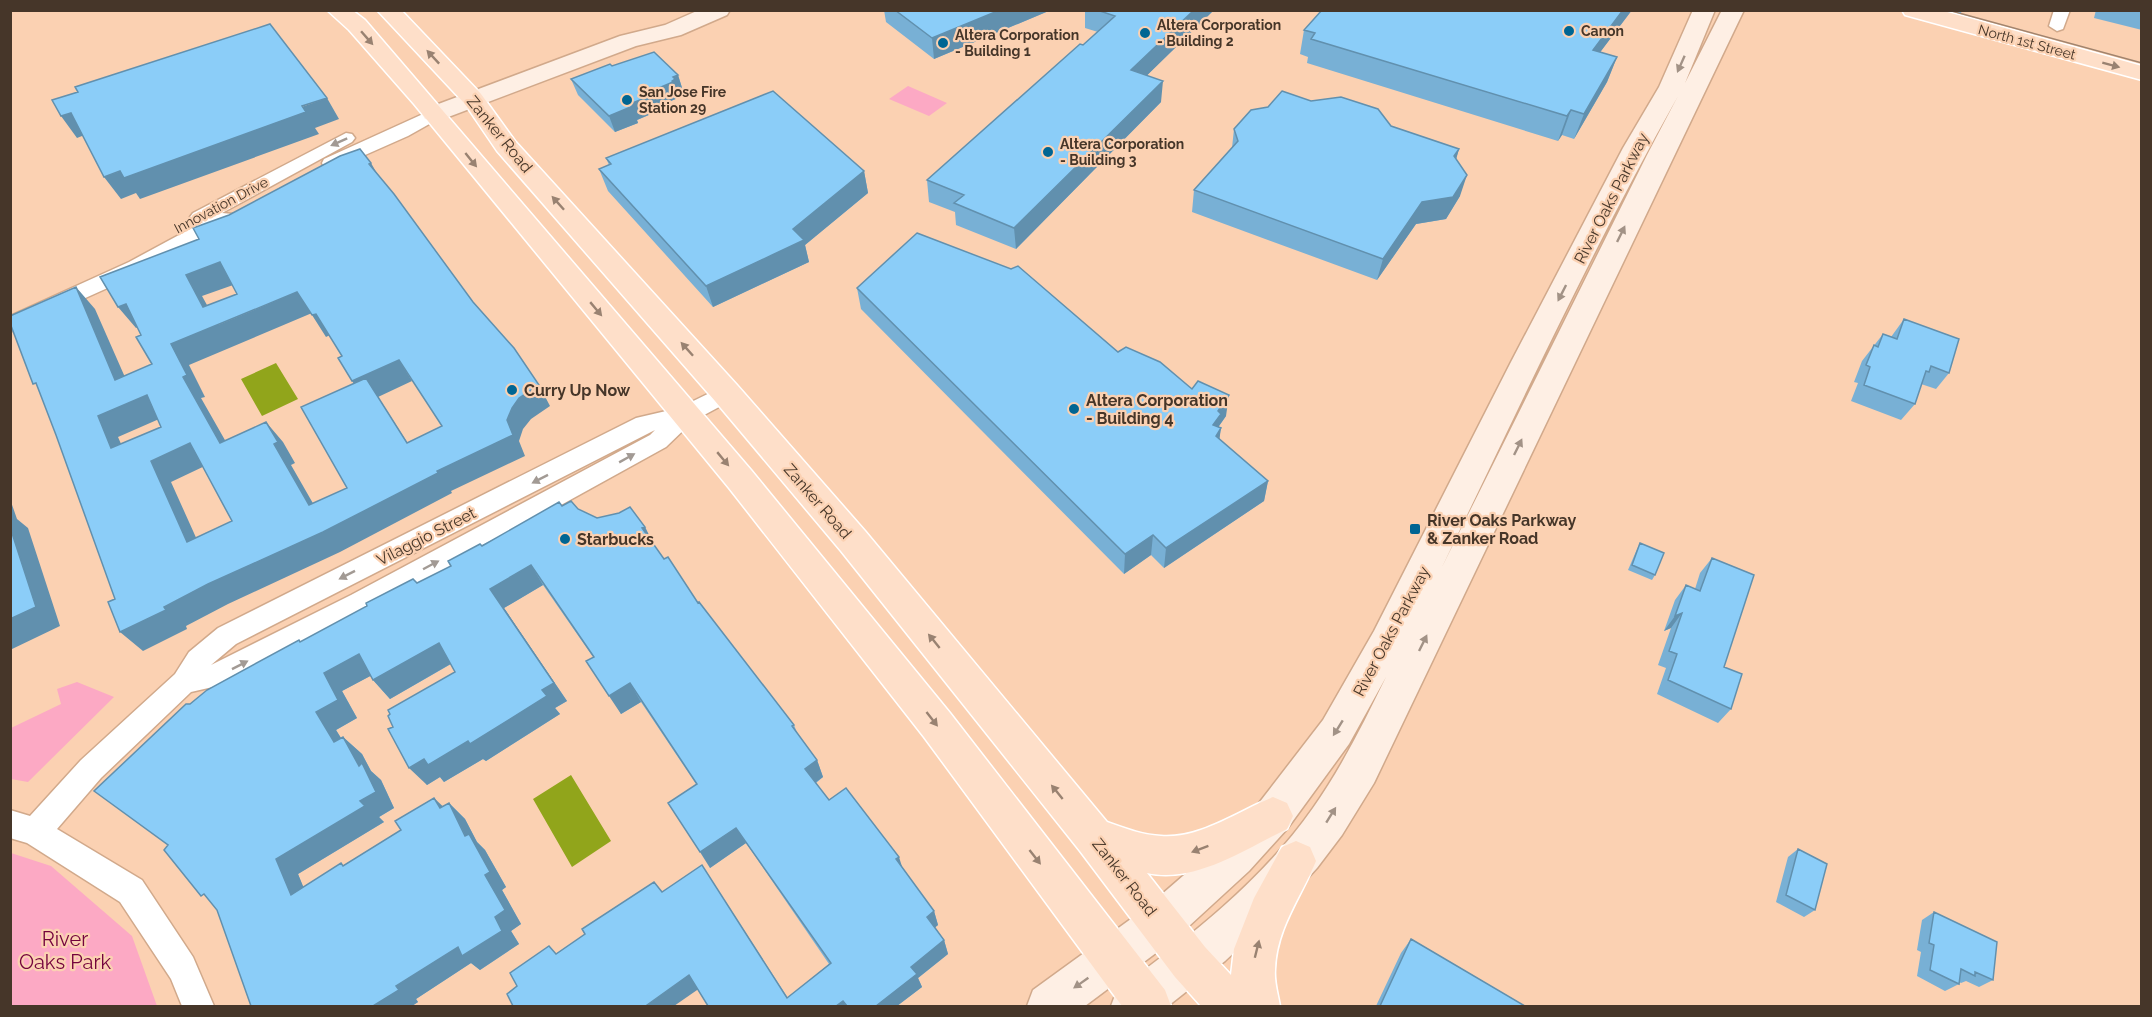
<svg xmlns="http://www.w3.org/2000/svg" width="2152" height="1017" viewBox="0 0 2152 1017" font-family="Raleway,sans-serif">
	<rect width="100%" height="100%" fill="#fbd1b2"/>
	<path fill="#fca9c4" d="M908 86 947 103 929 116 889 99Z
		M77 682 114 697 28 782 11 779V728L61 704 57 689Z
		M11 853 51 866 132 936 157 1006H11Z"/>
	<path fill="#91a51b" d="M276 363 298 399 262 416 241 379Z
		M571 775 611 841 572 867 533 799Z"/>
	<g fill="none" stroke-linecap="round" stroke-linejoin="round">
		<g stroke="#d1a98b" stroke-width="3">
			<path id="street" d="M2054 10H2070L2063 29 2057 31 2049 26Z
				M434 109 440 110 443 114 440 118 408 136 338 167H324L322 163 324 159Z
				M346 133 352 134 355 138 352 142 222 213 233 214 236 218 233 222 143 272 10 332V316L129 262 203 222 193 221 190 217 193 213Z
				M726 385 734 387 737 393 734 399 693 421 666 447 369 611 230 683 191 692 101 778 57 829 142 880 193 957 214 1006H182L171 979 120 902 27 843 10 838V810L30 816 81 760 175 674 189 652 218 628 636 418 679 408ZM655 430 650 435 351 595 211 665 236 644Z"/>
		</g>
		<g stroke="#d1a98b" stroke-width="3">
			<path id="secondary" d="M699 10H730L727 15 681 35 636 46 443 119 434 121 425 119 422 114 425 109 620 36 665 25Z
				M1693 10H1715L1685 83 1722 10H1744L1374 783 1342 835 1317 868 1273 916 1225 961 1168 1006H1111L1117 990C1189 938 1262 881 1313 808 1342 767 1364 722 1386 677L1349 744 1287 829 1249 871 1176 938 1085 1006H1027L1033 990 1146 908 1221 843 1259 803 1323 720 1374 631 1511 362 1623 148 1659 87ZM1678 96 1647 155 1441 569C1518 410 1592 249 1678 96Z"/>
		</g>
		<g stroke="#fff" stroke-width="3">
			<path id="primary" d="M327 10H352L365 20 751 470 950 713 1165 990 1171 1006H1122L924 737 729 488 414 104 349 30Z
				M377 10H401L481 94 515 141 737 385 865 531 1107 822C1124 828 1142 835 1161 836 1200 839 1238 811 1273 797L1287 803 1293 816 1287 829C1245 849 1195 884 1147 873L1205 947 1231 975 1234 949 1254 898 1282 847 1296 841 1310 847 1316 861C1301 897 1276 929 1275 970 1274 982 1278 994 1280 1006H1201L1175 977 1080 851 841 551 715 401 497 151 465 104Z
				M1902 10H1940L2142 66V80L1905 15Z"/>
		</g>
		<use href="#street" fill="#fff" fill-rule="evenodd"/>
		<use href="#secondary" fill="#feefe4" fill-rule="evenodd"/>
		<use href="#primary" fill="#fedfc9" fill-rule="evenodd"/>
		<path stroke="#a1846e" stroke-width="1.5" d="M1948 10 2142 63"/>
	</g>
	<path fill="#78b0d5" d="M884 10H1051L934 59 886 22Z
		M1085 10H1214L1146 76 1161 102 1016 249 956 225 955 212 929 202 927 180 1098 32 1085 28Z
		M1632 10 1600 52 1617 57 1607 82 1574 139 1562 135 1558 141 1307 63 1308 57 1300 54 1304 30Z
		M1950 10H1962L1961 13Z
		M2096 10H2142V30L2094 18Z
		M612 66 678 75 683 91 679 93 680 95 678 96V98L649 110 651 114 637 120 638 123 615 132 578 95 571 79Z
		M1391 126 1459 149 1456 159 1460 196 1446 219 1416 224 1377 280 1192 212 1194 190 1232 148 1234 129Z
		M606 158 864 171 868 193 805 245 809 262 713 307 608 191 599 169 609 165Z
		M857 288 1118 352 1192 389 1226 416 1219 426V427L1221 428 1219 439 1268 481 1264 501 1164 568 1151 555 1124 574 861 309Z
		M1904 319 1949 373 1936 389 1921 384 1915 404 1901 420 1851 401 1858 383 1854 382 1862 361 1883 334 1891 337Z
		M562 506 578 509 597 518 645 527 654 546 664 559 794 725 798 735 817 760 823 777 816 783 829 800 902 868 934 911 938 925 935 927 944 940 948 954 918 978 922 987 897 1006H708L698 990 557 953 662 892 712 881 788 998 829 964 746 843 710 868 696 784 641 702 621 714 593 657 543 585 504 608 567 701 555 708 560 714 486 761 483 759 444 782 440 777 427 785 393 727 455 672 451 664 390 699 373 680 370 676 342 691 357 718 336 730 341 738 343 737 362 754 371 771 381 780 394 808 379 817 384 822 298 874 303 887 344 865 449 803 465 819 477 842 485 850 506 887 502 890 521 924 511 931 519 944 480 970 471 963 416 999 418 1002 412 1006H251L217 910 168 845 190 704 299 640 301 642 417 583 451 566 482 545Z
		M1640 543 1655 575 1652 580 1628 570 1637 549Z
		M1712 558 1724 667 1731 709 1718 723 1657 694 1666 668 1658 665 1671 628 1664 631 1675 600 1686 585 1695 589 1700 573Z
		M1798 849 1815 910 1804 917 1776 902 1788 857Z
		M1934 912 1993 980 1979 987 1966 981 1961 983 1959 982V984L1945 991 1917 976 1921 952 1917 950 1922 920Z
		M1411 939 1525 1006H1376L1401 953Z"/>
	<path fill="#6190ae" d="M1000 10H1051L934 59 932 38Z
		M1194 10H1214L1130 92 1131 70Z
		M1623 10H1632L1583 75 1593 50Z
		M1617 57 1607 82 1574 139 1584 114Z
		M678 75 683 91 679 93 680 95 678 96V98L649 110 651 114 637 120 638 123 615 132 609 116 630 104 642 95Z
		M1163 81 1161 102 1016 249 1014 228Z
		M327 98 339 119 315 128 319 134 140 199 136 193 121 199 104 177Z
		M1571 110 1562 135 1558 141 1567 116Z
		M71 113 87 134 77 138 61 116Z
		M1459 149 1453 170 1454 156Z
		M371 163 383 184 369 164Z
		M864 171 868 193 805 245 809 262 713 307 706 286 793 229Z
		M1467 175 1460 196 1446 219 1416 224 1377 280 1383 259 1422 202Z
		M220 262 236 284 202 296 218 325 297 292 312 313 189 365 205 397 201 398 238 463 220 443 183 377 171 344 203 307 186 275Z
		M76 287 95 309 135 400 147 395 166 416 118 437 132 469 111 448 98 416 115 380Z
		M126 304 144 325 136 328 118 307Z
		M316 314 330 335 326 337 312 315Z
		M399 360 412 381 378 397 421 464 367 402 352 381Z
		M539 385 550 406 531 419 523 429 519 441 525 456 451 491 452 493 340 552 228 604 186 626 187 629 143 651 120 632 164 607 208 584 437 471 507 420 512 408 519 398Z
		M1229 395 1226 416 1219 426 1218 432 1221 428 1218 449 1213 425 1218 411Z
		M266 422 283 442 295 463 291 465 326 526 309 505 274 444Z
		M190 443 209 464 171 482 207 562 187 542 151 461Z
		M1268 481 1264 501 1164 568 1166 548Z
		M10 499 17 519 28 528 60 626 10 650Z
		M645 527 655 547 642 528Z
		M1153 535 1151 555 1124 574 1125 554Z
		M531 565 543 585 504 608 567 701 555 708 560 714 486 761 483 759 444 782 440 777 427 785 409 768 424 759 468 741 542 690 490 589Z
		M1682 613 1671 628 1664 631 1675 616Z
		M439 643 454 662 390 699 373 680Z
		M359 654 376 673 342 691 357 718 336 730 354 759 334 742 316 712 324 673Z
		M630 683 641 702 621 714 609 696Z
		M343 737 362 754 371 771 381 780 394 808 379 817 384 822 298 874 313 910 291 895 276 859 360 801 359 766Z
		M817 760 823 777 812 785 805 769Z
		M434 798 451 814 440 808Z
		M449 803 465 819 477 842 485 850 506 887 502 890 521 924 511 931 519 944 480 970 471 963 416 999 418 1002 412 1006H373L396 986 495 917 485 875Z
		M736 828 746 843 710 868 700 852Z
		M899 857 904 873 896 859Z
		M934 911 938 925 931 931 927 917Z
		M944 940 948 954 918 978 922 987 897 1006H876L911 967Z
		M689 975 700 988 674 1006H648L647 1005Z
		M843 1001 846 1006H836Z"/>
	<path fill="#8bcdf8" stroke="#6190ae" stroke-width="1.5" fill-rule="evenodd" d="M895 10H1000L932 38Z
		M1097 10H1194L1131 70 1163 81 1014 228 954 203 964 195 927 180 1080 44 1083 45 1115 16Z
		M1322 10H1623L1593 50 1617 57 1584 114 1571 110 1567 116 1311 39 1315 33 1304 30Z
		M270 24 327 98 302 106 306 112 124 178 120 171 104 177 71 113 61 116 52 100 78 92 75 87Z
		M654 52 678 75 673 77 675 79 672 81 673 82 642 95 645 98 630 104 633 106 609 116 571 79 610 64 612 66Z
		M773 91 864 171 793 229 804 240 706 286 599 169 611 164 606 158Z
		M1282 91 1311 101 1341 97 1378 109 1391 126 1459 149 1454 156 1467 175 1453 197 1422 202 1383 259 1194 190 1238 141 1234 129 1251 110 1268 107Z
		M360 149 371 163 369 164 394 194 473 302 514 348 539 385 519 398 512 408 507 420 513 435 437 471 438 473 323 532 208 584 164 607 166 610 120 632 108 602 115 599 56 435 36 383 33 384 10 323V316L76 287 115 380 152 364 136 337 141 335 126 304 118 307 100 277 199 239 193 228 229 215 340 156ZM220 262 237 294 203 307 186 275ZM297 292 312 315 316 314 342 356 338 358 352 381 399 360 442 426 407 443 366 378 301 407 347 488 309 505 274 444 278 442 266 422 220 443 183 377 187 375 171 344ZM147 395 161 427 111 448 98 416ZM190 443 232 521 187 542 151 461Z
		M917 233 1011 269 1018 266 1118 352 1126 347 1160 362 1192 389 1198 381 1229 395 1218 411 1221 414 1213 425 1221 428 1216 436 1268 481 1166 548 1153 535 1125 554 857 288Z
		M1904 319 1959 339 1949 373 1931 366 1929 372 1926 371 1915 404 1864 385 1870 367 1866 365 1874 345 1878 347 1883 334 1897 339Z
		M571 501 578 509 597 518 619 513 630 507 645 527 642 528 664 559 668 557 698 603 699 602 794 725 792 726 817 760 805 769 829 800 846 788 899 857 896 859 934 911 927 917 944 940 911 967 917 974 876 1006H847L843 1001 836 1006H708L689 975 647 1005 648 1006H513L507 994 517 986 510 973 549 946 556 954 585 934 582 929 654 882 662 892 702 865 787 998 831 963 736 828 700 852 668 803 697 784 630 683 609 696 586 661 594 657 531 565 490 589 554 683 542 690 547 696 470 744 468 741 428 765 424 759 409 768 388 729 393 727 388 716 390 714 388 710 455 672 439 643 373 680 359 654 324 673 338 700 316 712 334 742 343 737 359 766 362 763 376 792 360 801 365 806 276 859 291 895 341 863 343 866 401 830 395 821 434 798 440 808 449 803 465 836 469 834 490 872 485 875 505 910 495 917 502 931 462 956 458 947 396 986 399 990 373 1006H251L217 910 204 894 201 896 164 850 168 845 94 791 186 704H190L207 690 299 640 300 642 367 606 366 603 413 579 417 583 451 566 448 561 480 544 482 546 559 502 562 506Z
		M10 527 36 607 10 619Z
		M1640 543 1664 553 1655 575 1632 565Z
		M1712 558 1754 575 1724 667 1742 674 1731 709 1668 680 1677 654 1669 651 1682 613 1675 616 1686 585 1700 591Z
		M1798 849 1827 864 1815 910 1786 895Z
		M1934 912 1997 942 1993 980 1975 972V976L1961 969 1959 984 1930 970 1934 945 1929 943Z
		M1411 939 1525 1006H1380Z"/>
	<defs><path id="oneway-solid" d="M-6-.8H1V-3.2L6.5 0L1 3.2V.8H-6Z" transform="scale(1.5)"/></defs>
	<g fill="#998271">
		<use href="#oneway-solid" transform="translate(367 38) rotate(49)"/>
		<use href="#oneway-solid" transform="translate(433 57) rotate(-133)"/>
		<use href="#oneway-solid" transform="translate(2111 65) rotate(15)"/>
		<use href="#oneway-solid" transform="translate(471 160) rotate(51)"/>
		<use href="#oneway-solid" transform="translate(558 203) rotate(-132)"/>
		<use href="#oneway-solid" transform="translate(596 309) rotate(50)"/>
		<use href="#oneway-solid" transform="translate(687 349) rotate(-132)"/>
		<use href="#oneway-solid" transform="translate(723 459) rotate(50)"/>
		<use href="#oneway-solid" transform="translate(934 641) rotate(-129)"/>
		<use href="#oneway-solid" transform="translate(932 719) rotate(52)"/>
		<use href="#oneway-solid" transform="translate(1057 792) rotate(-129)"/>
		<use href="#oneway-solid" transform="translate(1200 849) rotate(159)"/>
		<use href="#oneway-solid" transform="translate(1035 857) rotate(52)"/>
		<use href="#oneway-solid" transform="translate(1257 949) rotate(-76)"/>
	</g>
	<g fill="#a29286">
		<use href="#oneway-solid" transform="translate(1681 64) rotate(114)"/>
		<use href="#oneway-solid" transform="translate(1621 234) rotate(-64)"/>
		<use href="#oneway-solid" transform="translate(1562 293) rotate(117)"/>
		<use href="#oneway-solid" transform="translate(1518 447) rotate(-64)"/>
		<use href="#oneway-solid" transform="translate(1423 643) rotate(-64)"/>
		<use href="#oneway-solid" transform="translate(1338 728) rotate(122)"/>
		<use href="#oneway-solid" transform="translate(1331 815) rotate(-58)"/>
		<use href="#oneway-solid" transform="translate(1081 983) rotate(145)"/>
	</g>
	<g fill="#a29a94">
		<use href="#oneway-solid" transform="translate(339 142) rotate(156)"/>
		<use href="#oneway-solid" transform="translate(627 458) rotate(-29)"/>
		<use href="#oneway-solid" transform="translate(540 479) rotate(153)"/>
		<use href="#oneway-solid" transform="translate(431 565) rotate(-28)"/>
		<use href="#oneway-solid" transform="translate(347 575) rotate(153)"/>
		<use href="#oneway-solid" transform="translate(240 665) rotate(-27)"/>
	</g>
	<g fill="#006593" stroke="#fbd1b2" stroke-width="2">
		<circle cx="1569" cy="31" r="6"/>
		<circle cx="1145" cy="33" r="6"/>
		<circle cx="943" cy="43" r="6"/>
		<circle cx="627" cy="100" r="6"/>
		<circle cx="1048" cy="152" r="6"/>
		<circle cx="512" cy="390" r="6"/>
		<circle cx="1074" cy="409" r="6"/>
		<rect x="1409" y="523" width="12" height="12" rx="3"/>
		<circle cx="565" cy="539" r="6"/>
	</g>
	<g text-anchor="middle" stroke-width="4.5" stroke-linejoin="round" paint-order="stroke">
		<g font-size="14" font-weight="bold" fill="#463629" stroke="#fbd1b2" text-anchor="start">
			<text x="1157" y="30">Altera Corporation<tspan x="1157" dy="16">- Building 2</tspan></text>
			<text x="1581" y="36">Canon</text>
			<text x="955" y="40">Altera Corporation<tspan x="955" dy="16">- Building 1</tspan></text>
			<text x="639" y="97">San Jose Fire<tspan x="639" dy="16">Station 29</tspan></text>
			<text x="1060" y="149">Altera Corporation<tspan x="1060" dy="16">- Building 3</tspan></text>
		</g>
		<g font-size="14" fill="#463629" stroke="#fbd1b2">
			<text transform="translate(2027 42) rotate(15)" y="5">North 1st Street</text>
			<text transform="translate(221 205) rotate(-28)" y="5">Innovation Drive</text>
		</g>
		<g font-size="16" fill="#463629" stroke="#fbd1b2">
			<text transform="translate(500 134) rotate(51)" y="6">Zanker Road</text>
			<text transform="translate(1611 198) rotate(-63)" y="6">River Oaks Parkway</text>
			<text transform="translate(818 501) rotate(49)" y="6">Zanker Road</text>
			<text transform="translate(426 536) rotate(-27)" y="6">Vilaggio Street</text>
			<text transform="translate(1391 631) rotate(-62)" y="6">River Oaks Parkway</text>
			<text transform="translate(1125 877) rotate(52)" y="6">Zanker Road</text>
		</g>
		<g font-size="16" font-weight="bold" fill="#463629" stroke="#fbd1b2" text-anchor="start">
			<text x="524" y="396">Curry Up Now</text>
			<text x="1086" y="406">Altera Corporation<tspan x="1086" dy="18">- Building 4</tspan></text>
			<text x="1427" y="526">River Oaks Parkway<tspan x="1427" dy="18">&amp; Zanker Road</tspan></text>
			<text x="577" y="545">Starbucks</text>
		</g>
		<g font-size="20" fill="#74033d" stroke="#fbd1b2">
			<text x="65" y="946">River<tspan x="65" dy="23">Oaks Park</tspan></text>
		</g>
	</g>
	<rect width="2152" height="1017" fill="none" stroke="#463629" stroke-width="24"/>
</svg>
